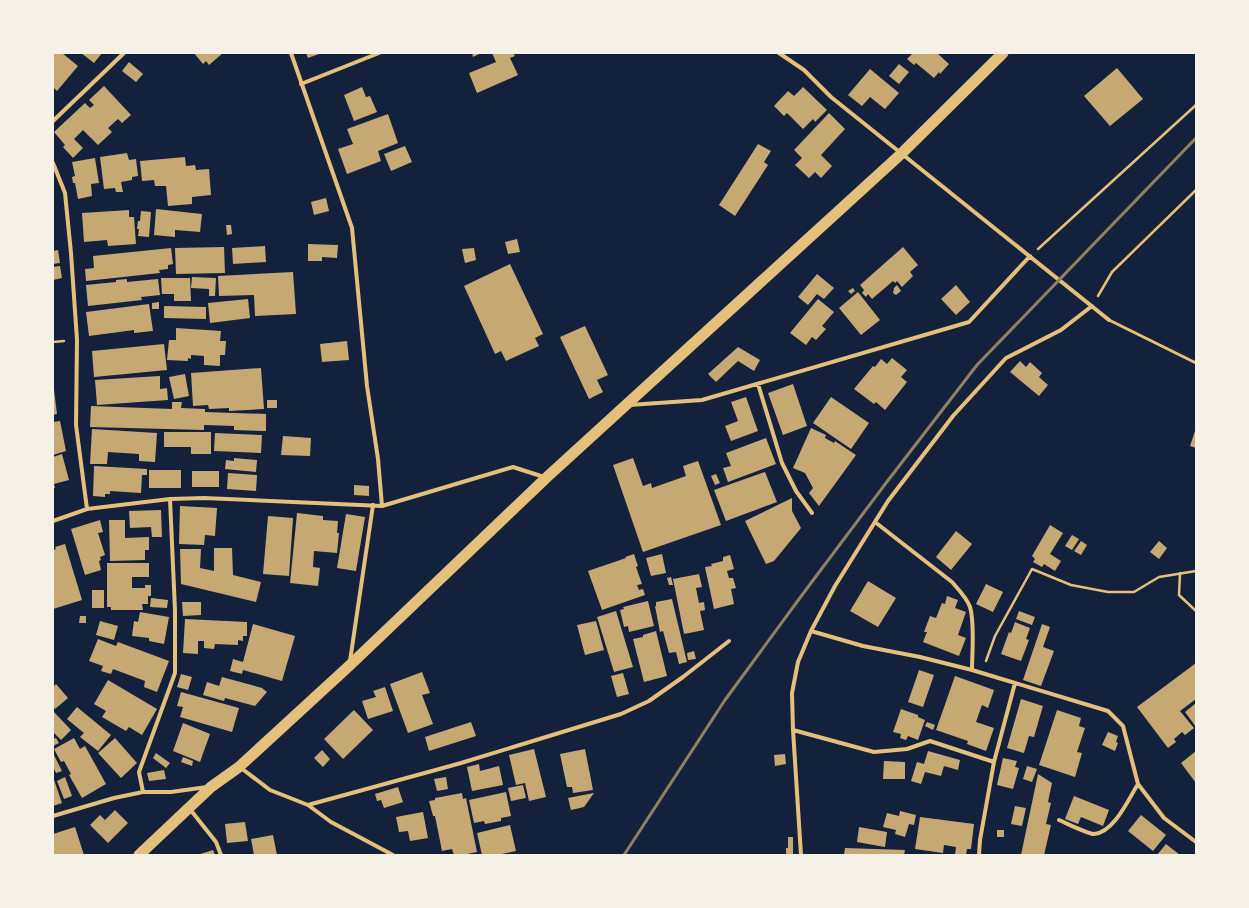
<svg xmlns="http://www.w3.org/2000/svg" width="1249" height="908" viewBox="0 0 1249 908" font-family="Cabin,sans-serif">
	<rect width="100%" height="100%" fill="#14213d"/>
	<path fill="#c6a872" d="M53 53H62L78 66 57 91 53 87Z
		M81 53H102L94 63Z
		M194 53H223L209 65 206 61 203 64Z
		M306 53H318L319 54 308 58Z
		M472 53H481L473 57Z
		M492 53H513L515 56 510 58 518 75 477 93 469 73 496 62Z
		M913 53H937L949 64 940 74 939 72 934 78 916 63 914 65 907 59Z
		M129 62 143 74 136 82 122 71Z
		M899 64 909 72 899 84 889 76Z
		M1117 68 1143 99 1110 126 1084 96Z
		M870 69 899 93 885 109 870 97 862 106 848 95Z
		M104 86 131 115 122 123 118 119 108 128 112 132 98 145 83 130 74 139 83 148 73 158 63 147 65 145 54 132 85 103 90 108 94 105 89 100Z
		M362 87 366 97 370 96 377 112 354 121 344 95Z
		M803 87 827 110 815 122 813 119 803 129 787 113 784 116 774 106 788 91 794 96Z
		M829 113 845 129 821 155 832 166 821 178 815 172 809 178 795 165 802 158 794 150Z
		M388 114 398 143 378 151 381 161 347 174 338 149 353 144 347 129Z
		M758 144 771 151 764 162 768 165 735 216 719 205Z
		M405 146 412 162 391 171 384 154Z
		M127 153 129 160 136 159 138 176 132 177V180L121 182 123 192H116L115 188 104 189 100 157Z
		M185 157 186 166 195 165 196 170 209 169 211 195 192 197V204L168 206 166 186H155L154 180 142 181 140 161Z
		M95 158 99 183 91 184 92 196 78 199 75 183H73L72 177 75 176 72 162Z
		M326 198 329 211 314 215 311 202Z
		M156 209 202 214 200 232 175 230V237L154 235Z
		M129 210V217H134L136 244 108 246 107 240 84 242 82 213Z
		M141 211 151 212 149 237 138 236 139 229H137L138 221H140Z
		M226 225H231L232 234 227 235Z
		M517 239 520 252 508 254 505 242Z
		M308 244 338 245 337 258 322 257V261H308Z
		M265 246 266 262 233 264 232 248Z
		M224 247 225 273 176 274 175 248Z
		M903 247 918 265 910 272 913 276 902 287 897 281 895 283 893 281 872 299 868 294 866 297 862 293 864 290 860 285Z
		M171 248 173 264 168 265V269L159 270 160 273 86 281 85 269 94 268 93 256Z
		M474 248 476 260 465 263 462 249Z
		M58 250 60 263 53 264V251Z
		M510 264 543 334 535 338 539 346 506 361 501 351 495 354 464 286Z
		M60 266 62 278 53 280V267Z
		M293 272 296 314 255 316 254 295 219 296 218 276Z
		M817 274 834 288 824 299 817 294 808 305 798 297Z
		M192 277 216 278 215 296H209V289L191 288Z
		M161 278H190L191 301H174V294H162Z
		M127 279V282L158 279 160 295 141 297 142 300 88 306 86 285 116 282V280Z
		M897 285 901 291 896 295 893 293 894 288Z
		M956 285 970 302 956 315 941 299Z
		M853 288 855 291 851 294 848 291Z
		M858 292 880 320 861 335 839 308Z
		M248 299 250 318 210 323 208 303Z
		M818 299 834 312 822 326 826 329 816 340 812 337 806 345 790 333Z
		M159 302V309H152V303Z
		M149 304 153 331 134 333V330L89 336 86 312Z
		M164 306 206 307V319L164 318Z
		M585 326 608 375 597 380 603 392 589 399 560 337Z
		M176 328 221 331 220 341H226L225 355H220V366L204 365V356L191 355V359L188 358V361L167 360 169 340H176Z
		M347 341 349 360 322 362 320 344Z
		M164 344 167 370 94 377 92 351Z
		M738 347 760 360 754 371 738 361 716 382 708 374Z
		M892 358 907 370 901 377 907 382 885 410 876 402 874 404 854 389 873 366 875 367 881 359 887 364Z
		M1020 361 1026 367 1030 362 1042 373 1039 377 1048 385 1039 396 1010 372Z
		M261 368 264 409 229 411V408L209 409 208 405 193 406 191 373Z
		M185 374 189 396 174 399 169 377Z
		M160 376V389L167 388 168 400 97 405 95 380Z
		M793 384 807 426 783 435 768 393Z
		M53 390H54L57 414 53 415Z
		M746 397 758 431 731 441 725 426 738 421 731 402Z
		M831 397 869 423 851 449 813 423Z
		M267 400H277V408H267Z
		M172 402H182L181 408 205 409V412L266 414V431L234 430V426L204 425V430L90 427 91 406 172 409Z
		M60 421 66 451 53 455V422Z
		M811 428 826 435 825 438 834 443 835 441 856 455 819 506 809 493 813 488 805 473 793 468Z
		M1196 428V448L1190 446Z
		M92 429 157 433 155 462 139 461V454L108 452 107 464H90Z
		M164 432H211V454H191V447H164Z
		M215 433 262 435 261 453 214 451Z
		M283 436 311 438 310 456 281 455Z
		M766 438 776 464 728 482 723 468 731 466 726 453Z
		M62 454 69 480 54 484 55 488H53V457Z
		M234 458 257 460 256 472 225 469 226 460 234 461Z
		M633 458 643 486 651 483 652 488 686 476 683 466 698 461 721 525 643 552 613 465Z
		M94 466 147 469V475H142L141 493 110 491V494H105V497L93 496Z
		M149 470H181V488H149Z
		M192 471H219V487H192Z
		M765 472 777 502 726 521 714 490Z
		M228 473 257 475 256 491 227 489Z
		M716 474 720 483 715 485 711 476Z
		M354 485 369 486V496L354 495Z
		M792 498V511L801 528 774 561 766 564 745 521Z
		M180 506 217 508 215 536 205 535 204 545 179 544Z
		M161 510 162 537H152L151 527 130 528 129 511Z
		M297 513 323 516V520L338 521 337 533H339L337 553 314 551 313 567 320 568 318 586 290 583Z
		M346 514 365 517 356 571 337 568Z
		M268 516 293 518 289 576 263 574Z
		M100 520 103 532 98 533 105 555 100 557 101 560 99 561 101 570 85 575 71 529Z
		M109 520H125V538L149 537V550H145V560L110 561Z
		M1050 525 1063 533 1050 554 1061 561 1055 571 1044 564 1042 567 1033 562 1035 559 1032 556Z
		M956 531 972 544 951 570 936 557Z
		M1072 535 1079 539 1072 550 1065 546Z
		M1081 541 1087 545 1081 555 1074 551Z
		M1159 541 1167 548 1159 559 1150 552Z
		M65 544 82 600 53 609V550L56 549 55 547Z
		M214 548H232L233 575 261 582 256 602 181 584 180 549H201L200 568 214 571Z
		M634 554 638 566 636 567 642 584 637 585 639 590 643 589 645 595 602 610 588 571 626 558 625 557Z
		M662 554 666 573 651 576 646 558Z
		M730 555 734 569 727 571 729 578H733L736 588 731 589 734 604 714 609 705 567 712 566 711 564 723 561V557Z
		M107 563H149V577H132V588H145V585H151V596H148V604H142L143 610H111V607H107Z
		M699 574 702 587 696 588 699 603 704 602 705 610 700 611 704 630 684 634 673 579Z
		M671 577 673 585H669L667 578Z
		M868 581 896 598 878 627 850 611Z
		M986 584 1003 592 993 612 976 604Z
		M92 590H104V608H92Z
		M947 596 958 600 955 608 966 612 958 635 966 638 959 656 923 642 927 632H924L930 616 936 618 942 603 945 604Z
		M151 598 168 600 167 608 150 607Z
		M672 599 687 662 679 664 676 652 669 653 663 631 660 632 655 606H656V602Z
		M648 601 654 626 629 632 628 626 624 627 620 610 624 609 623 607Z
		M182 602H201V615L183 616Z
		M616 611 633 667 614 672 597 617Z
		M1019 611 1035 617 1032 625 1016 619Z
		M140 612 169 617 164 644 149 641V638L132 636 134 621 138 622Z
		M80 616H86V623H79Z
		M185 619 247 622V636H243V641L238 640V645L215 644 214 649 204 648V641H198V654L183 653Z
		M100 621 118 626 114 640 96 635Z
		M596 621 604 650 585 655 577 625Z
		M1015 622 1030 628 1026 639 1029 640 1021 661 1001 654 1009 632 1011 633Z
		M253 624 295 636 282 681 243 670 242 674 230 671 233 659 243 662Z
		M1042 624 1050 627 1043 647 1054 651 1041 686 1023 680Z
		M656 631 667 676 644 682 633 639 643 637V635Z
		M98 639 116 646 118 642 169 661 157 692 144 687 145 681 113 669 111 674 101 671 103 666 89 661Z
		M694 651 696 659 688 660 687 653Z
		M1196 663V699L1180 711 1194 728 1185 735 1182 732 1174 739 1176 742 1168 748 1137 707Z
		M919 670 934 675 923 707 908 702Z
		M422 672 430 693 422 695 433 724 408 733 390 684Z
		M623 673 629 694 617 697 611 676Z
		M181 674 192 677 188 690 177 687Z
		M955 676 994 690 988 708 982 705 976 722 994 728 986 751 967 744 968 741 936 730Z
		M222 677 262 688 267 692 255 706 225 698 224 701 203 695 207 682 219 686Z
		M108 680 157 709 142 735 129 727 126 731 102 717 106 711 94 704Z
		M56 684 68 698 55 709 53 706V687Z
		M385 687 393 711 368 719 362 701 376 697 373 691Z
		M181 692 239 708 232 732 180 717 183 707 177 706Z
		M1021 699 1043 706 1034 737 1029 736 1024 753 1007 748Z
		M1196 703V727L1185 712Z
		M77 707 111 735 98 751 80 737 84 733 67 719Z
		M901 709 918 715V717L925 720 918 740 908 736 906 740 900 738 901 734 893 732Z
		M354 710 373 730 343 759 324 739Z
		M1057 710 1081 718 1079 726 1085 728 1077 752 1082 753 1075 777 1039 765Z
		M53 711 71 730 61 740 53 732Z
		M471 722 476 736 429 751 425 737Z
		M927 722 935 725 933 730 925 726Z
		M183 723 210 734 200 762 173 751Z
		M1108 732 1118 736 1116 742 1118 743 1115 751 1102 745Z
		M56 738 59 743 53 746V739Z
		M74 738 80 749 85 746 106 784 82 798 69 775 71 774 64 761 61 762 54 749Z
		M115 738 137 763 121 778 98 753Z
		M534 749 546 797 529 801 525 783 516 785 509 755Z
		M585 749 593 790 573 793 572 787H567L560 754Z
		M322 750 330 759 323 767 314 758Z
		M928 751 960 760 958 770 944 766 941 776 925 772 921 784 911 781 917 762 924 764Z
		M1196 751V783L1181 763Z
		M156 753 170 763 166 768 153 758Z
		M785 754 786 764 775 766 774 755Z
		M54 755 62 771 56 773 53 767V756Z
		M183 757 193 761 192 766 181 762Z
		M1003 758 1017 761 1015 767 1019 768 1013 789 997 785Z
		M884 761 905 762V779H883Z
		M479 764 480 771 499 766 503 785 472 791 467 767Z
		M1027 766 1037 769 1032 782 1023 779Z
		M164 770 166 779 149 781 147 773Z
		M1038 774 1052 783 1048 802 1051 803 1046 824 1051 825 1044 855H1021Z
		M53 777 62 803 53 806Z
		M65 777 72 796 64 799 57 781Z
		M446 777 448 789 437 791 434 779Z
		M523 785 526 798 511 801 508 788Z
		M398 787 403 802 384 808 381 800 377 801 375 794Z
		M506 792 511 816 501 818V821L485 824 484 821 474 823 469 800Z
		M462 793 463 799 466 798 477 852 462 855H454L452 849 442 851 435 816H433L429 801 435 800V798Z
		M594 793 584 807 571 810 568 798Z
		M1074 796 1109 810 1103 826 1081 817 1078 824 1065 819Z
		M1015 806 1026 808 1022 826 1011 824Z
		M115 810 128 823 108 843 90 825 100 815 105 820Z
		M900 811 916 815 914 825 909 824 905 837 895 834 896 830 883 827 887 813 899 816Z
		M423 812 428 838 410 841 408 831 399 832 396 817Z
		M1141 815 1166 835 1153 851 1128 831Z
		M920 817 974 824 971 849H967L966 855H955L956 847 944 845 943 853 915 849Z
		M245 822 248 841 227 843 225 824Z
		M510 825 516 851 497 855H482L477 833Z
		M75 827 84 855H53V834Z
		M859 827 887 832 885 847 857 842Z
		M997 830H1004V837H997Z
		M273 835 277 855H254L251 839Z
		M788 837H793V855H786V848H788Z
		M1166 844 1180 855H1157Z
		M845 848 905 850 904 855H844Z
		M213 850 215 855H197Z"/>
	<g fill="none" stroke-linecap="round" stroke-linejoin="round">
		<path stroke="#e5c07b" stroke-width="2.5" d="M1038 249 1196 105
			M1098 296 1112 272 1196 190
			M53 342 64 341
			M1180 573 1179 595 1196 611
			M986 661 995 636 1032 569 1071 585 1108 592H1134L1159 577 1196 571"/>
		<path stroke="#e5c07b" stroke-width="3" d="M1109 320 1196 363"/>
		<path stroke="#e5c07b" stroke-width="4" d="M291 53 352 228 367 386 378 459 382 506
			M779 53 804 70 831 97 1109 320
			M301 84 379 53
			M53 121 124 53
			M53 163 65 193 71 253 77 340 76 425 87 509
			M1092 306 1061 330 1006 358 953 416 888 501 835 586 811 631 863 646 920 657 972 670 1108 711 1123 726 1138 784 1164 818 1196 842
			M758 384 782 463 796 491 812 513
			M629 405 702 400 969 322 1030 256
			M53 521 87 509 170 499 204 498 382 506 513 467 544 477
			M875 522 952 582C958 589 967 598 970 607 975 623 972 653 972 670
			M350 661 373 505
			M793 730 874 752 907 749 930 741 994 762
			M241 768 270 790 308 805 331 822 393 855
			M143 792 139 772 175 673V610L170 499
			M308 805 461 763 621 714 649 701 683 677 729 641
			M189 808 216 842 221 855
			M53 816 114 798 143 792H171L207 787
			M1059 820C1066 823 1088 834 1094 834 1114 833 1129 798 1138 784
			M801 855 793 730 792 693 798 662 811 631
			M979 855 980 840 994 762 1015 683"/>
		<path stroke="#e5c07b" stroke-width="11" d="M139 855 211 787 239 767 349 666 546 478 901 154 1003 53"/>
		<path stroke="#918062" stroke-width="3" d="M624 855 725 700 805 591 886 483 977 365 1196 138"/>
	</g>
	<rect width="1249" height="908" fill="none" stroke="#f6f1e7" stroke-width="108"/>
</svg>
